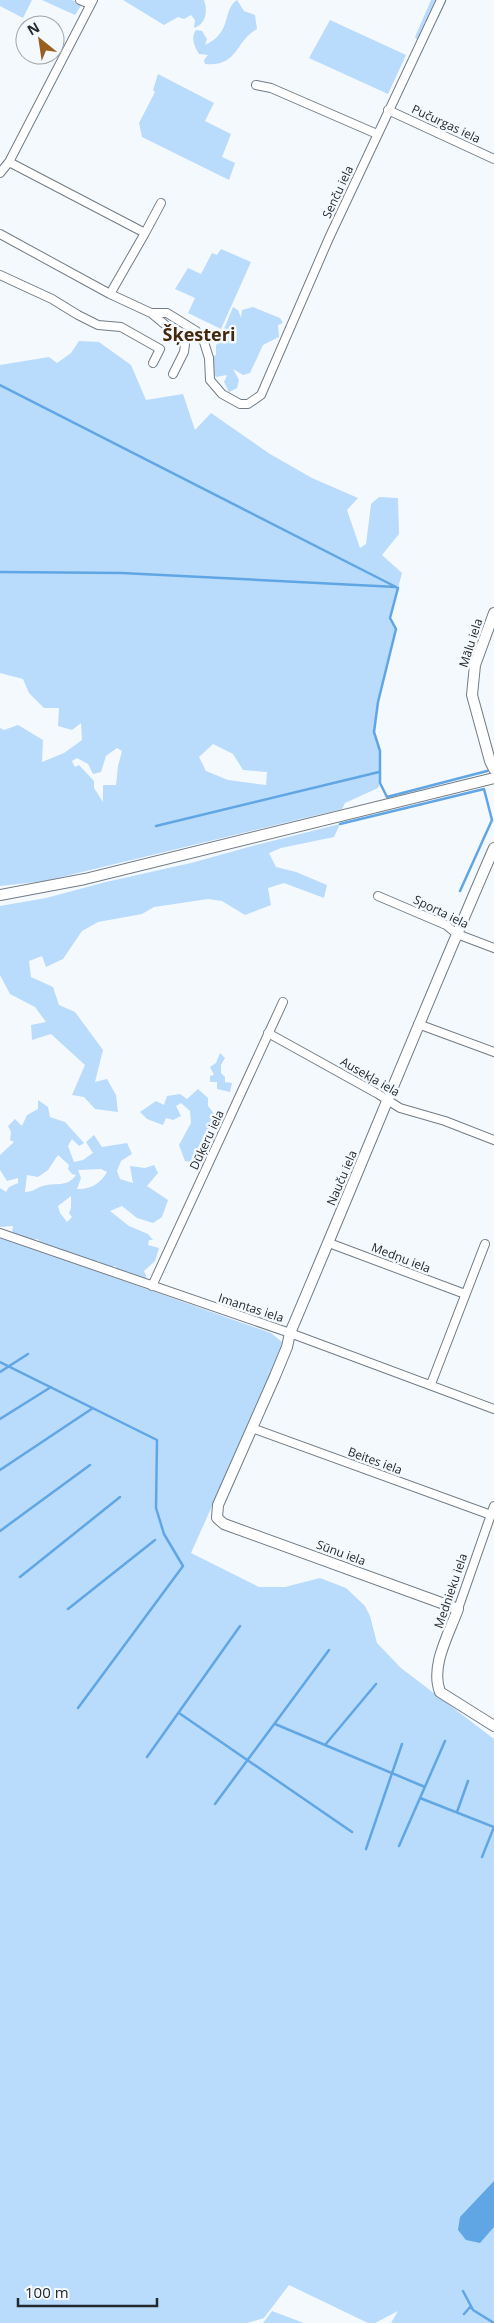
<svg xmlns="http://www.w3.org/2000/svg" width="494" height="2323" viewBox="0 0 494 2323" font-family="'Open Sans',sans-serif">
	<rect width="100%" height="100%" fill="#f4f9fd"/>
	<path fill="#b9dbfc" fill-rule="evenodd" d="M0 0H32L23 18 0 6Z
		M42 0H72L82 4 75 15Z
		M123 0H204C208 11 206 24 194 28L195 20 191 15 184 19 178 17 164 25Z
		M237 0 244 11 255 15 257 29C234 42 239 67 205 64L204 60 208 55 199 54C195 47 190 38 196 30L202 31 207 39 205 45C211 42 217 38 221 32 228 23 226 7 237 0Z
		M431 0H447L438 19 425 22 423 29 427 37 422 47 415 37Z
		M330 20 406 55 388 94 309 58Z
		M158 74 214 103 205 121 231 134 222 157 235 163 229 180 142 137 139 123 155 92 153 90Z
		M221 249 251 262 221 329 188 313 195 298 175 289 188 268 201 274 212 253 217 255Z
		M233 307 238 310 241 318 242 310 253 307 280 318 283 323 278 325 279 337 263 345 250 373 243 375 233 369 239 380 237 388 229 392 224 382 227 375 216 377 211 368 212 357 216 355V345L221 341 217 332 224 329Z
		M79 341 99 342 131 365 146 400 183 394 195 430 211 413 270 454 312 478 358 498 347 510 360 548 366 544 371 504 379 497 398 498 399 534 382 555 402 573 390 618 396 629 378 702 374 732 380 751V783L378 788 345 803 342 809 45 881 0 886V728L4 730 18 725 43 740 42 762 64 753 82 740 81 723 72 730 58 726 59 708H44L29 693 23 679 0 673V365L49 357 57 363 71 353ZM213 744 233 754 243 770 267 772 266 785 228 780 206 771 199 757ZM117 748 122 751 118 766 116 785H103V802L94 788V781L79 765 75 767 72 761 77 758 88 764 93 774 101 772 106 756Z
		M340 824 334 837 281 848 269 853 276 867 296 872 327 885 324 898 284 883 268 888 271 905 245 915 222 901 208 899 154 907 142 914 98 922 82 931 63 959 46 967 42 956 29 961 31 977 53 987 59 1005 75 1012 103 1050 95 1082 107 1079 116 1095 118 1112 95 1109 84 1097 72 1095 85 1065 51 1034 32 1040 31 1025 46 1022 35 1007 10 994 0 975V906L46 898 106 882 191 863 256 845Z
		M220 1053 225 1058 221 1065V1073L225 1077V1082L232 1083 230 1092 217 1089V1082H210V1076L214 1075 210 1067 216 1063Z
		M198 1089 208 1098V1106L216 1116 190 1162 185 1161 179 1145 191 1123 190 1111 181 1103 176 1106 181 1116 173 1120 166 1118 163 1125 147 1119 140 1112 156 1101 164 1105 167 1096 180 1094 187 1099Z
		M38 1100 48 1107 50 1117 65 1122 84 1143 79 1146 72 1139 68 1146 74 1162 83 1160 93 1153 86 1142 94 1135 102 1147 127 1143 132 1154 121 1161 117 1171 120 1179 133 1183 130 1166 145 1168 154 1165 158 1173 147 1186 168 1200 162 1217 153 1223 137 1218 122 1206 110 1211 129 1226 148 1234 153 1240H149L148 1245 159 1248 155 1261 144 1271 148 1281 120 1273 115 1266 107 1269 101 1266 99 1261 91 1263 53 1246 49 1248 37 1239C28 1241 20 1237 12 1233L13 1226 0 1227V1188L6 1192 9 1187 18 1183V1178L7 1181 0 1170V1155L14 1142 10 1140 11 1132 8 1126 15 1119 22 1126 27 1115 38 1109ZM58 1155 69 1165 68 1169 72 1174 76 1175C67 1188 56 1182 43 1186 36 1188 33 1192 25 1192L27 1175 38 1177 48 1170ZM101 1169 107 1172C101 1183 90 1190 77 1189L81 1178 78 1170ZM71 1196V1208L69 1213 72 1217 67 1222 60 1213 58 1206Z
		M0 1237 271 1333 282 1342 280 1354 191 1553 259 1587H285L320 1578 346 1588 365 1606 370 1616 377 1643 401 1668 494 1739V2323H391L398 2311 375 2323H368L289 2285 264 2318 247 2323H0Z
		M272 2311 304 2323H263Z"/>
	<path fill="#61a6e4" d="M494 2181V2227L480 2243 466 2240 458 2230 460 2217Z"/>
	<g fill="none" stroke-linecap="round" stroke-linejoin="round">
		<path stroke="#61a6e4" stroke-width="2.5" d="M0 385 398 588
			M0 572 122 573 396 587
			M398 588 390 618 396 629 378 702 374 732 380 751V783L387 797 487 771
			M340 824 484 789 492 820 460 891
			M156 826 379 772
			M0 1362 157 1440 156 1508 164 1534 183 1566 78 1708
			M0 1372 28 1354
			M0 1419 51 1387
			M0 1470 93 1408
			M0 1531 90 1465
			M20 1577 120 1497
			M68 1609 155 1540
			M179 1713 352 1832
			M275 1724 425 1787
			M325 1745 376 1684
			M147 1757 240 1626
			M420 1798 494 1827
			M215 1804 329 1650
			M457 1812 468 1781
			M399 1846 445 1741
			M366 1849 402 1744
			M482 1857 494 1827
			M463 2291 473 2310 494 2323
			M464 2314 471 2306"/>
		<g stroke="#717c86" stroke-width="10">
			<path id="minor" d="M80 0 90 4
				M256 85 271 88 377 134
				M388 110 494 159
				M9 162 145 233 110 294
				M0 173 9 162 93 0
				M145 233 161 203
				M0 234 110 294 151 313 181 338 185 344 184 352 173 374
				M0 275 52 299 78 315 98 325 121 327 160 349 153 363
				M151 313H167L196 331 204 342 209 358 210 380 222 394 240 404H248L261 395 329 238 441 0
				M378 896 446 925 457 934 494 948
				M418 1024 494 1052
				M268 1033 378 1094 400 1108 445 1121 494 1140
				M0 1233 290 1333 494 1409
				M329 1243 465 1294
				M152 1286 283 1002
				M431 1384 485 1244
				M252 1428 491 1515
				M458 1609 494 1506"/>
		</g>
		<g stroke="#717c86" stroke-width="12">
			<path id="tertiary" d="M494 613 475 665 472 695 490 761 494 769
				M494 848C424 1009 359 1171 290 1333L287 1347 275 1376 218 1505 217 1518 224 1524 458 1609C449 1634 430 1666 440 1692L494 1726
				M0 895 85 879 494 778"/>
		</g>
		<use href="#minor" stroke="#fff" stroke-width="8"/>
		<use href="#tertiary" stroke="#fff" stroke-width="10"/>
	</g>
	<g text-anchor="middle" stroke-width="5" stroke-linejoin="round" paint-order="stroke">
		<g font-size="12" fill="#24292d" stroke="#f4f9fd">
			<text transform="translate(446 124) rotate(25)" y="4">Pučurgas iela</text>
			<text transform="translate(338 192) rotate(-65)" y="4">Senču iela</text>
			<text transform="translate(471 643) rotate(-72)" y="4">Mālu iela</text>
			<text transform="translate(441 912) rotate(26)" y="4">Sporta iela</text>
			<text transform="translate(370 1077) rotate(30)" y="4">Ausekļa iela</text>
			<text transform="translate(207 1140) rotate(-65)" y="4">Dūķeru iela</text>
			<text transform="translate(342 1178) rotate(-67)" y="4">Nauču iela</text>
			<text transform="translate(401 1258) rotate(21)" y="4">Medņu iela</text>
			<text transform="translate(251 1308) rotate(18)" y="4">Imantas iela</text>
			<text transform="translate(375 1461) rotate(20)" y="4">Beites iela</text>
			<text transform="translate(341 1553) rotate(20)" y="4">Sūnu iela</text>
			<text transform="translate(451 1591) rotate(-71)" y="4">Mednieku iela</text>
		</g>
		<g font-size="18" font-weight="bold" fill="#45280a" stroke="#f4f9fd">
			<text x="199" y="341">Šķesteri</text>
		</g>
	</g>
	<g transform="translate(40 40) rotate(330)"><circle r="24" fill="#f4f9fd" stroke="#a1a6aa"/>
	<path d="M0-4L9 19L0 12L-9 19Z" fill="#9a5e1f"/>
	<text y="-8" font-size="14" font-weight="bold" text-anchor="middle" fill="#24292d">N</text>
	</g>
	<path d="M18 2298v8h139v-8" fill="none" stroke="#24292d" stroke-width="2.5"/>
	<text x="25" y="2298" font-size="15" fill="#24292d" stroke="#f4f9fd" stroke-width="4" paint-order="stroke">100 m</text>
</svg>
